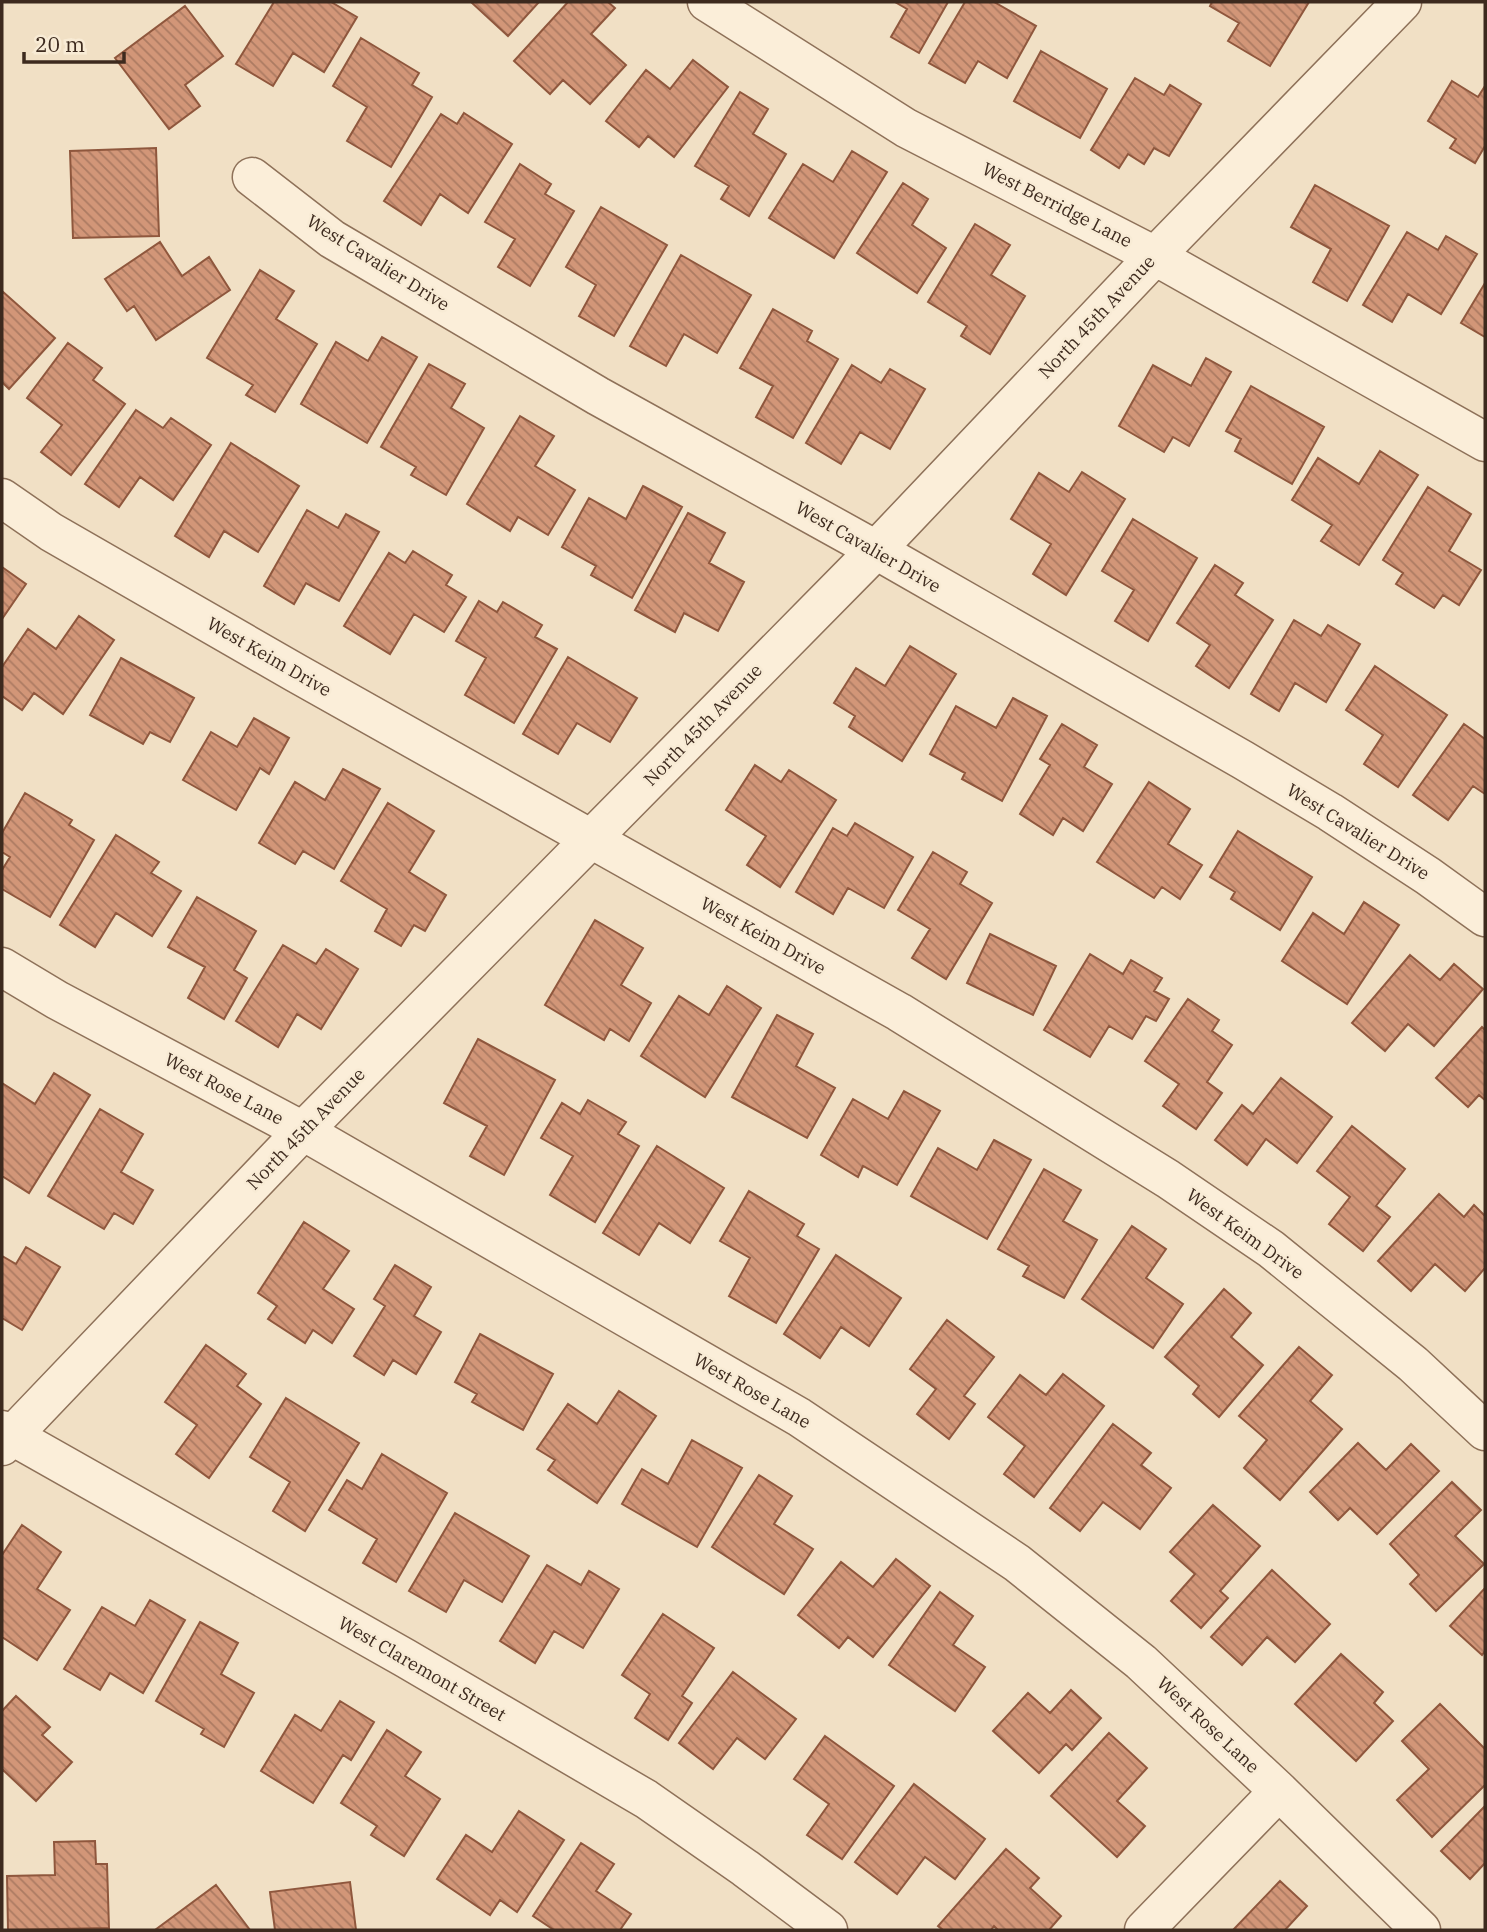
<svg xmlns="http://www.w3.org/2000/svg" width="1487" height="1932" viewBox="0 0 1487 1932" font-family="'IBM Plex Serif',serif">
	<defs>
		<pattern id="building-back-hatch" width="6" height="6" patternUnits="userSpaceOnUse" patternTransform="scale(1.75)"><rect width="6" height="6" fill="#d29678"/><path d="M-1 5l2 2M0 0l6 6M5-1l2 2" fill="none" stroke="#ac7b62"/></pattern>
	</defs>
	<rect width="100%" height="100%" fill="#f1e0c5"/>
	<path fill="url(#building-back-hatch)" stroke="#8f573d" stroke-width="2" d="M274 2H331L357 17 324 72 293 53 273 86 236 64Z
		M471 2H539L508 36Z
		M568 2H608L615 8 591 34 626 65 590 104 563 80 550 94 514 61Z
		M895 2H948L919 53 891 37 907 9Z
		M965 2H994L1036 26 1007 78 978 61 965 83 929 63Z
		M1212 2H1309L1270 66 1228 41 1239 23 1210 6Z
		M185 6 223 56 185 85 200 106 169 129 115 58Z
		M361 38 419 73 412 85 432 97 391 167 347 141 367 107 333 86Z
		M1041 51 1107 89 1080 138 1014 101Z
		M693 60 728 87 674 157 648 136 639 147 606 121 646 70 670 89Z
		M1135 78 1164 95 1170 85 1201 104 1169 156 1154 148 1144 164 1128 154 1119 168 1091 150Z
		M1452 81 1478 97 1485 86V146L1475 163 1450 148 1456 139 1428 121Z
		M740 92 768 109 753 134 786 154 749 216 721 199 729 186 695 166Z
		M464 113 512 144 468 213 440 194 421 225 384 201 441 114 457 124Z
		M156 148 159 236 73 238 70 151Z
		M852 151 887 172 834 258 769 218 803 164 833 182Z
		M520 164 551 184 545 194 574 211 530 286 498 267 515 239 485 222Z
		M903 183 928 199 912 225 946 248 917 293 857 253Z
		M1315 185 1389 226 1347 301 1313 282 1331 249 1291 227Z
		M601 207 667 245 614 336 579 316 596 285 566 267Z
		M975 224 1010 245 991 275 1025 296 990 354 961 336 967 326 928 302Z
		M1407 232 1438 250 1446 236 1477 254 1441 314 1408 294 1392 322 1363 305Z
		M160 242 182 276 209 257 230 290 156 340 134 306 127 311 105 279Z
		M681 255 751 295 717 353 684 334 666 366 630 346Z
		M260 270 294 291 276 319 317 344 275 412 246 395 253 385 207 358Z
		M1485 283V337L1461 323Z
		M2 291 55 338 9 389 2 382Z
		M773 309 812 331 807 341 838 359 793 438 756 417 773 386 740 368Z
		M382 337 417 357 367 443 301 404 336 342 368 361Z
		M68 343 102 368 93 380 125 404 71 475 41 452 62 425 27 398Z
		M1206 358 1231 372 1189 446 1173 437 1164 452 1119 426 1153 365 1191 386Z
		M429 364 465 384 451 408 484 428 446 495 411 475 416 467 381 447Z
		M852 365 881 383 890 369 925 389 890 449 860 432 841 464 806 443Z
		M1251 386 1324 427 1292 484 1235 451 1241 439 1226 431Z
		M136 410 163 428 171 418 211 445 173 500 140 477 119 507 85 484Z
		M520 416 554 436 535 466 575 490 548 535 518 517 510 531 467 504Z
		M231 443 299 486 258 552 224 531 209 557 175 536Z
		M1380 451 1418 475 1359 565 1321 541 1332 525 1292 500 1318 458 1359 484Z
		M1082 472 1125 499 1066 595 1033 574 1051 544 1011 519 1039 473 1069 492Z
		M643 486 682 507 632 598 591 575 596 566 562 547 589 498 626 519Z
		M1428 487 1471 514 1449 551 1481 570 1459 605 1443 595 1434 608 1396 584 1403 573 1383 560Z
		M307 510 338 528 346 514 379 532 339 601 306 583 294 604 264 586Z
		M688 513 725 533 709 563 744 582 718 631 684 613 675 632 635 610Z
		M1133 519 1197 558 1148 641 1115 621 1134 590 1102 571Z
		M413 551 452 575 446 585 466 597 444 632 414 614 390 654 344 626 389 553 405 563Z
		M1215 565 1243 583 1235 595 1273 620 1229 688 1196 666 1210 645 1177 623Z
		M2 567 26 584 2 619Z
		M479 601 497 612 503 602 542 625 535 637 557 649 514 723 465 695 486 658 456 641Z
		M79 616 114 640 63 714 34 693 22 710 2 696V667L28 629 56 649Z
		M1294 620 1321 636 1328 625 1360 644 1326 702 1295 683 1279 711 1251 694Z
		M910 646 956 674 902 761 849 727 855 716 834 703 856 668 885 686Z
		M568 657 637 698 610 742 577 723 558 754 523 734Z
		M121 658 194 698 170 742 150 732 143 744 90 715Z
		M1375 666 1447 715 1398 787 1364 764 1383 735 1346 710Z
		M1013 698 1047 716 1002 801 962 779 965 773 930 754 956 706 996 728Z
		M254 718 289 738 269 774 260 768 236 810 183 780 211 732 237 747Z
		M1062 724 1097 745 1084 767 1112 784 1083 831 1063 818 1053 835 1020 814 1050 765 1040 759Z
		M1464 724 1485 739V794L1473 786 1448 820 1413 795Z
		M755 765 781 782 789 770 836 800 780 887 747 865 766 836 726 810Z
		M343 769 380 789 334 869 303 851 295 864 259 843 295 782 325 800Z
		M1149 782 1190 809 1168 844 1202 865 1180 899 1162 887 1154 898 1097 862Z
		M25 793 72 820 69 825 94 840 50 917 2 889V870L10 857 2 852V833Z
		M388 803 434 831 409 872 446 895 425 931 414 925 401 946 375 931 387 909 341 881Z
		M855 823 913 857 884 908 848 888 833 914 796 892 833 828 847 836Z
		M1238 831 1312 877 1280 930 1231 899 1235 892 1210 877Z
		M116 835 159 862 151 873 181 891 152 936 116 913 95 947 60 925Z
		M933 852 967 872 960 884 992 903 946 979 912 958 930 929 898 910Z
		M197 897 256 931 234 970 247 978 224 1019 188 998 205 967 168 947Z
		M1364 902 1399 925 1347 1004 1282 961 1313 913 1344 934Z
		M595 920 643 948 621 985 651 1003 629 1041 610 1029 604 1040 545 1005Z
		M990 934 1056 966 1033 1015 967 983Z
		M283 945 316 964 326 949 358 969 321 1029 297 1014 278 1047 236 1021Z
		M1090 954 1123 974 1131 960 1162 978 1154 991 1169 999 1156 1021 1146 1016 1132 1039 1109 1026 1090 1057 1044 1030Z
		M1410 955 1440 980 1454 964 1483 989 1434 1046 1408 1024 1385 1051 1352 1023Z
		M727 986 761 1008 705 1097 641 1056 679 996 709 1015Z
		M1188 999 1219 1020 1212 1031 1232 1045 1207 1082 1222 1093 1196 1129 1163 1106 1179 1084 1145 1061Z
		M777 1015 813 1034 796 1066 835 1088 807 1138 732 1097Z
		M1482 1027 1485 1030V1100L1479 1095 1468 1107 1436 1078Z
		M478 1039 555 1080 504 1175 470 1156 487 1126 444 1103Z
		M54 1073 90 1095 29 1193 2 1176V1083L35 1104Z
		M1281 1078 1332 1117 1297 1163 1266 1139 1247 1165 1215 1140 1242 1105 1253 1114Z
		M904 1091 940 1111 897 1185 863 1166 858 1177 821 1155 853 1099 888 1119Z
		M588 1100 626 1122 618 1134 639 1146 595 1222 550 1195 573 1156 541 1138 562 1103 580 1114Z
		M100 1109 143 1134 121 1172 153 1190 133 1224 114 1213 104 1229 48 1196Z
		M1352 1126 1405 1169 1376 1206 1390 1217 1363 1251 1329 1224 1350 1197 1317 1171Z
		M994 1140 1031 1160 987 1239 911 1196 938 1148 977 1170Z
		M657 1146 724 1188 690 1243 659 1223 639 1255 603 1233Z
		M1044 1169 1081 1190 1063 1221 1097 1240 1064 1298 1023 1276 1029 1266 998 1249Z
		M749 1191 804 1224 797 1236 819 1249 776 1323 729 1296 750 1258 720 1241Z
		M1439 1194 1464 1217 1474 1205 1485 1216V1268L1465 1291 1435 1264 1411 1291 1378 1261Z
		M304 1222 349 1251 323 1289 354 1309 332 1343 313 1330 305 1343 268 1319 277 1306 258 1293Z
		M1132 1226 1166 1249 1146 1278 1183 1304 1153 1348 1082 1299Z
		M26 1247 60 1267 22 1330 2 1318V1256L16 1264Z
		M836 1255 901 1298 869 1346 841 1327 820 1358 784 1334Z
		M395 1265 431 1287 414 1316 441 1332 416 1374 393 1360 384 1375 354 1356 385 1306 374 1299Z
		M1224 1289 1251 1313 1231 1337 1263 1365 1219 1417 1193 1394 1199 1386 1165 1357Z
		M947 1320 994 1357 964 1396 975 1404 949 1439 917 1414 936 1389 910 1369Z
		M480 1334 553 1374 523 1430 472 1402 477 1394 455 1382Z
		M206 1345 246 1374 237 1386 261 1404 209 1478 176 1454 197 1425 165 1402Z
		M1299 1347 1332 1375 1310 1401 1342 1429 1280 1500 1244 1468 1267 1440 1239 1416Z
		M1063 1374 1104 1406 1034 1497 1004 1474 1025 1446 988 1417 1020 1375 1046 1395Z
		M619 1391 656 1416 597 1503 548 1470 555 1460 537 1449 568 1404 597 1424Z
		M286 1398 359 1443 305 1531 273 1511 290 1482 250 1457Z
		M1113 1424 1151 1453 1141 1465 1171 1488 1140 1529 1103 1502 1080 1531 1050 1508Z
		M692 1440 742 1468 697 1547 622 1504 642 1469 668 1484Z
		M1358 1443 1386 1470 1411 1444 1439 1471 1377 1534 1350 1508 1338 1520 1310 1492Z
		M382 1454 447 1493 396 1582 363 1563 377 1539 329 1510 347 1480 362 1489Z
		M759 1475 792 1496 774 1524 813 1549 784 1594 712 1547Z
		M1452 1482 1481 1510 1455 1536 1484 1564 1436 1611 1410 1584 1419 1575 1390 1544Z
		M1213 1505 1260 1546 1220 1591 1228 1598 1201 1628 1171 1601 1195 1574 1170 1552Z
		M455 1513 529 1556 502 1602 464 1580 446 1612 409 1591Z
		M22 1525 61 1552 37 1589 70 1610 37 1660 2 1637V1555Z
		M896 1559 930 1586 873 1657 848 1637 839 1648 798 1615 841 1562 873 1587Z
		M547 1565 581 1585 589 1571 619 1589 583 1648 554 1631 535 1663 500 1641Z
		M1272 1570 1330 1624 1295 1662 1267 1637 1242 1665 1211 1637Z
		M1485 1588V1651L1482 1655 1450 1626Z
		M940 1592 973 1616 953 1645 985 1667 955 1711 889 1665Z
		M150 1600 185 1620 143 1693 110 1673 100 1690 64 1669 102 1607 135 1626Z
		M663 1614 714 1648 682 1696 692 1703 668 1740 635 1718 650 1694 622 1675Z
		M200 1622 238 1643 221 1674 254 1693 224 1747 201 1734 204 1729 156 1701Z
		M1341 1654 1383 1692 1374 1703 1393 1721 1356 1761 1295 1704Z
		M733 1672 796 1719 765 1759 737 1738 713 1769 679 1743Z
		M1071 1690 1101 1718 1072 1750 1066 1744 1039 1773 993 1731 1028 1693 1050 1713Z
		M16 1696 50 1727 42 1735 72 1762 36 1801 3 1770 2 1772V1711Z
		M340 1701 374 1722 351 1760 343 1755 313 1803 261 1771 295 1715 321 1731Z
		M1440 1704 1485 1749V1785L1432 1837 1397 1800 1429 1769 1402 1741Z
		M387 1730 421 1752 405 1776 440 1799 404 1856 371 1835 377 1826 341 1803Z
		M1109 1733 1147 1768 1117 1801 1145 1826 1117 1857 1051 1796Z
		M825 1736 894 1786 842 1859 807 1835 829 1804 794 1779Z
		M914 1784 985 1839 955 1879 925 1857 897 1894 855 1862Z
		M1485 1806V1863L1470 1879 1441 1851Z
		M519 1811 564 1840 517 1912 500 1900 490 1915 437 1879 466 1835 492 1852Z
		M95 1841 96 1864H107L109 1928 8 1930 7 1876 55 1875 54 1842Z
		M581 1843 614 1864 596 1891 631 1914 620 1930H554L533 1916Z
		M1006 1849 1039 1878 1030 1888 1061 1916 1049 1930H998L994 1926 991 1930H943L938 1926Z
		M1280 1881 1307 1906 1285 1930H1233Z
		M350 1882 356 1930H275L270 1892Z
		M216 1885 250 1930H155Z"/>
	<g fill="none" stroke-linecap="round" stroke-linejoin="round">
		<g stroke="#8e7159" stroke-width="41">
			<path id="minor" d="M707 2 906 128 1155 256 1485 442
				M252 177 332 239 598 396 876 550 1243 760 1330 812 1428 876 1485 917
				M2 498 51 532 296 673 899 1012 1168 1179 1271 1249 1413 1364 1485 1431
				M2 967 57 1000 303 1131 799 1417 1017 1563 1141 1662 1279 1791 1421 1930
				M2 1430 405 1658 646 1799 745 1868 828 1930
				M2 1446 303 1131 876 550 1155 256 1402 2
				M1144 1930 1279 1791"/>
		</g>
		<use href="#minor" stroke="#fbeed9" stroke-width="38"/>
	</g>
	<g text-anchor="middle" stroke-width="5" stroke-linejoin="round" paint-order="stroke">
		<g font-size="18" fill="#3d2a1e" stroke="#f8ebd5">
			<text transform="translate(1057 205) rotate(27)" y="6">West Berridge Lane</text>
			<text transform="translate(378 263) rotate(32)" y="6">West Cavalier Drive</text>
			<text transform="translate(1097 317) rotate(-47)" y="6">North 45th Avenue</text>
			<text transform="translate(868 547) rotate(30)" y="6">West Cavalier Drive</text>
			<text transform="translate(269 657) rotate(30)" y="6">West Keim Drive</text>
			<text transform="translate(703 725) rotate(-46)" y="6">North 45th Avenue</text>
			<text transform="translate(1358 832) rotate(32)" y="6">West Cavalier Drive</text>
			<text transform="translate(763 936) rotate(29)" y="6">West Keim Drive</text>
			<text transform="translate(224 1089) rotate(28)" y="6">West Rose Lane</text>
			<text transform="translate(306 1129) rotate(-46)" y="6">North 45th Avenue</text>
			<text transform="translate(1245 1234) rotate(36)" y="6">West Keim Drive</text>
			<text transform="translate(752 1391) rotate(30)" y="6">West Rose Lane</text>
			<text transform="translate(422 1669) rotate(30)" y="6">West Claremont Street</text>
			<text transform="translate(1208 1725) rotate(43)" y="6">West Rose Lane</text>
		</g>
	</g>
	<rect width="1487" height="1932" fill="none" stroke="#3d2a1e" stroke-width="7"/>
	<path d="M24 52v10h100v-10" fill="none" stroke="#3d2a1e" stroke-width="3.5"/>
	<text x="35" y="52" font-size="21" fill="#3d2a1e" stroke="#f8ebd5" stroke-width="5" paint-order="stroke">20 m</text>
</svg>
